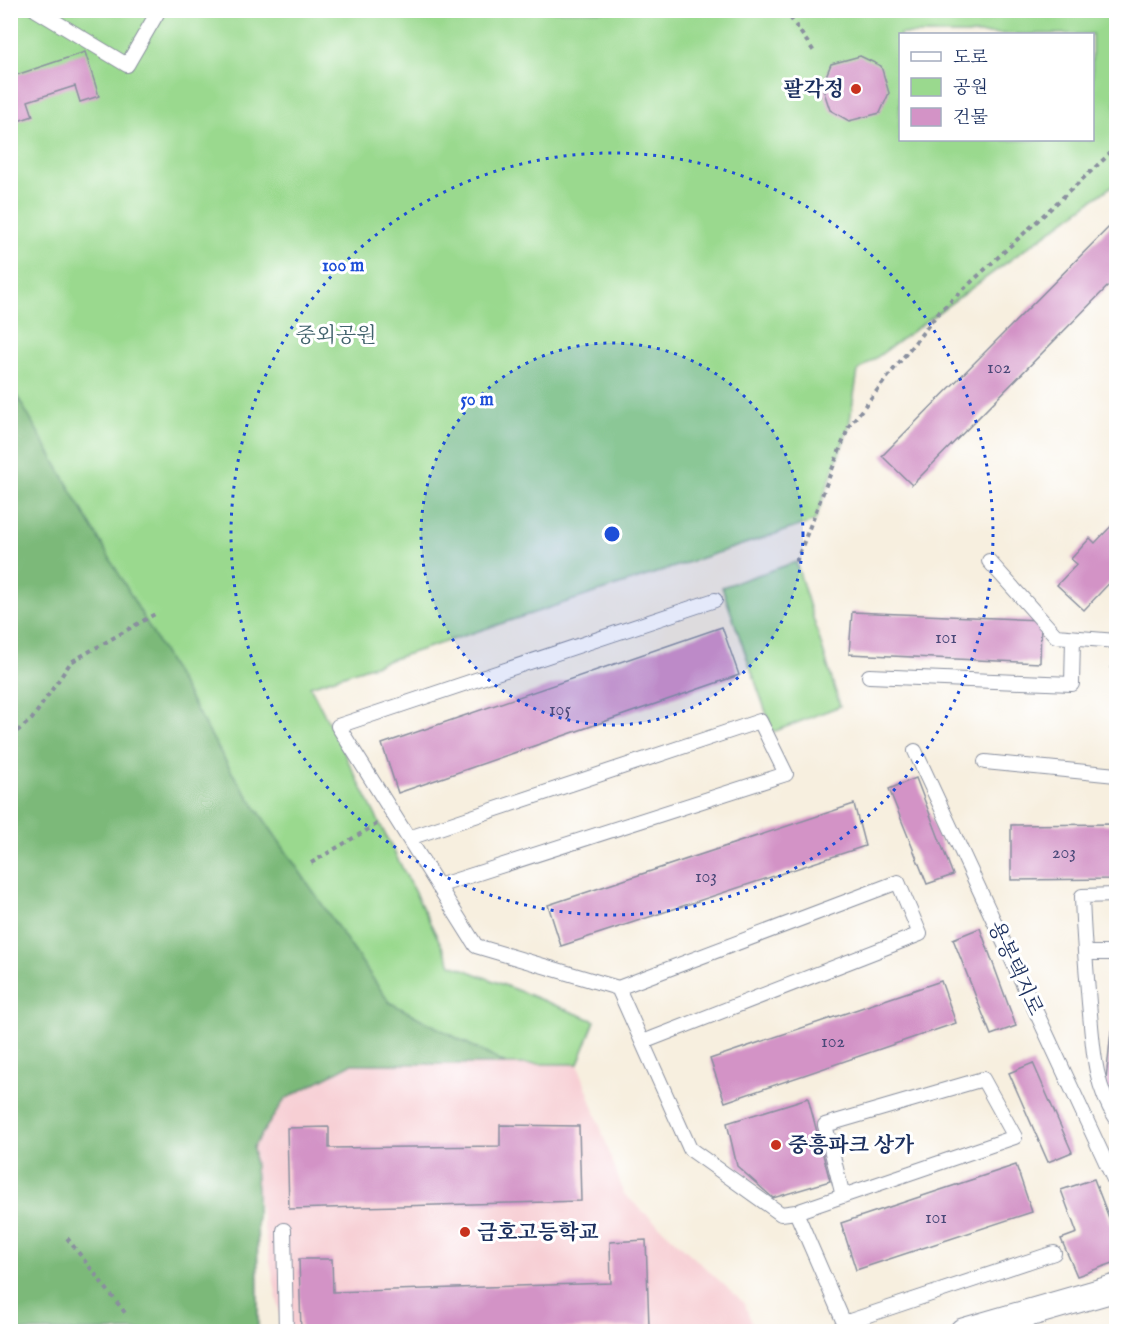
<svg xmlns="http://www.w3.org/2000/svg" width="1127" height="1342" viewBox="0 0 1127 1342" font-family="'IM FELL English','Noto Serif KR',serif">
	<rect width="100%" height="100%" fill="#fff"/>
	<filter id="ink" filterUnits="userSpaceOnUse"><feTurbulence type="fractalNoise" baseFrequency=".0167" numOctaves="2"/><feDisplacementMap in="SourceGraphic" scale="12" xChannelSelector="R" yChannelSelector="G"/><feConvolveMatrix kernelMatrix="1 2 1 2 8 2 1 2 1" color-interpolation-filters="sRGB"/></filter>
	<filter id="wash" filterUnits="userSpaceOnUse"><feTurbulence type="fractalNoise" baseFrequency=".008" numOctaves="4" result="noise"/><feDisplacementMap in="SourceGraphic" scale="24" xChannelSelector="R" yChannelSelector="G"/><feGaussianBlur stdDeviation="1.35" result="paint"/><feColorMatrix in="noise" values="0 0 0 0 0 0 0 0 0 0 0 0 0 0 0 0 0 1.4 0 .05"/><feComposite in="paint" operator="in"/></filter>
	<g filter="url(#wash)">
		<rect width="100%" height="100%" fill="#f7efdf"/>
		<path fill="#f7cfd4" d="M351 1064H578L624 1194 744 1303 755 1331H283L257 1190 253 1147 285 1099Z"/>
		<path fill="#9ad98e" stroke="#5a8476" stroke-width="1.5" fill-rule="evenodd" d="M10 11H1116V183L858 371 849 426 815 521 310 686 451 964 595 1021 578 1064H351L285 1099 253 1147 257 1190 258 1331H11ZM900 34H1092V140H900Z
			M796 562 840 706 773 732 722 587Z"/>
		<path fill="#7bb979" stroke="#4b746c" stroke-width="1.5" d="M11 385 233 774 389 1002 506 1064H351L285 1099 253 1147 257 1190 258 1331H11Z"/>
		<g id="blocks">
			<path fill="#d393c6" d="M85 52 99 96 80 102 75 86 28 101 33 116 12 123 10 77Z
				M860 56 881 66 889 93 880 113 849 121 830 110 822 86 831 64Z
				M1116 220V278L912 485 882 456Z
				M1116 521V576L1084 610 1057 585 1077 564 1071 559 1090 538 1095 543Z
				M852 612 1041 620 1040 663 849 654Z
				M722 627 739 675 398 793 382 744Z
				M1112 653H1116V705H1110Z
				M916 778 953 875 927 884 889 789Z
				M854 804 865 846 561 946 548 905Z
				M1116 824V879L1011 880V825Z
				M980 928 1016 1026 991 1035 953 939Z
				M941 981 956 1023 725 1102 710 1059Z
				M1111 1031H1116V1090H1105Z
				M1033 1063 1072 1152 1048 1162 1009 1073Z
				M808 1098 830 1181 773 1198 737 1166 727 1123Z
				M500 1125 579 1126 581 1201 289 1209 287 1128 329 1127V1148L500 1146Z
				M1016 1165 1032 1212 856 1270 841 1223Z
				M1094 1179 1116 1236V1262L1077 1276 1061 1239 1077 1233 1061 1190Z
				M646 1240 649 1326 453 1332H301L299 1259H332L333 1292 611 1283 610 1242Z"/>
		</g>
	</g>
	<g filter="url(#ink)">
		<use href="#blocks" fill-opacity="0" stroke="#898f9e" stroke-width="1.5"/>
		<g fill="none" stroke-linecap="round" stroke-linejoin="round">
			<g stroke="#898f9e" stroke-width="16">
				<path id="lane" d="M36 10 127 65 159 10
					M989 561 1056 636 1116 641
					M715 600 338 726 476 946 618 988 690 1149 781 1214 796 1212 848 1332
					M869 676 1072 684 1073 638
					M915 751 1116 1184
					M985 762 1116 775
					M409 838 760 721 786 774 438 886
					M1116 895 1082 896C1083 932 1086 967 1089 1003 1093 1043 1093 1085 1116 1118
					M1085 953H1116
					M618 988 898 882 920 934 643 1042
					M796 1212 1015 1137 983 1079 825 1125 843 1196
					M284 1230 286 1332
					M844 1323 1054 1253"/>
			</g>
			<g stroke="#898f9e" stroke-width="29">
				<path id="street" d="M963 1332 1116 1288"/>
			</g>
			<path stroke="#898f9e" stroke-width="4" stroke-dasharray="4.5 4.5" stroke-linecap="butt" d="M785 10 815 53
				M796 562 849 426 939 312 1116 148
				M10 737 32 719 71 662 155 614
				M311 863 377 824
				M67 1238 126 1314"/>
			<use href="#lane" stroke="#fff" stroke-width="14"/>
			<use href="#street" stroke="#fff" stroke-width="27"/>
		</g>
	</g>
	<circle cx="612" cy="534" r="191" fill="#1d4ed8" fill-opacity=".12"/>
	<g fill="none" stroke="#1d4ed8" stroke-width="3" stroke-dasharray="3 6">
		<circle cx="612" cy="534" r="191"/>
		<circle cx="612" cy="534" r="381"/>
	</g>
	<g fill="#c8321e" stroke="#fff" stroke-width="2">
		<circle cx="856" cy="89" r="6"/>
		<circle cx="776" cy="1145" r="6"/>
		<circle cx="465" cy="1232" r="6"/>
	</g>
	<g text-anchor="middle" stroke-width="6" stroke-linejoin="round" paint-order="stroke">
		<g font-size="18" fill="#494878">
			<text x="999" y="373">102</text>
			<text x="946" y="643">101</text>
			<text x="560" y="715">105</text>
			<text x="1064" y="858">203</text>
			<text x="706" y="882">103</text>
			<text x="833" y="1047">102</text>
			<text x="936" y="1223">101</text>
		</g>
		<g font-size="21" font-weight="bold" fill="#1b2f5e" stroke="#fff" text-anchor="start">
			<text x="844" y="96" text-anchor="end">팔각정</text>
			<text x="788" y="1152">중흥파크 상가</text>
			<text x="477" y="1239">금호고등학교</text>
		</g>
		<g font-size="21" fill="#41626c" stroke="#fff">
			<text x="336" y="342">중외공원</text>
		</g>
		<g font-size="21" fill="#1b2f5e" stroke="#fff">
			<text transform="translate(1016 968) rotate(65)" y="7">용봉택지로</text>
		</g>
	</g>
	<circle cx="612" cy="534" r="9" fill="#1d4ed8" stroke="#fff" stroke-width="3"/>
	<g font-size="18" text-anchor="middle" font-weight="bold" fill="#1d4ed8" stroke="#fff" stroke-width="6" stroke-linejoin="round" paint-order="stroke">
		<text x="343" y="271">100 m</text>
		<text x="477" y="405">50 m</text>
	</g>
	<rect width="1127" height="1342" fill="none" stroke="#fff" stroke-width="36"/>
	<rect x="899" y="33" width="195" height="108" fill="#ffffff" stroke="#a4acbf" stroke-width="1.5"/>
	<rect x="911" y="52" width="30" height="9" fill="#ffffff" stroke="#a4acbf" stroke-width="1.5"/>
	<text x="953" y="63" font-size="18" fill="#1b2f5e">도로</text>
	<rect x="911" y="78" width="30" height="18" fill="#9ad98e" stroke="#a4acbf" stroke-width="1.5"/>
	<text x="953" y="93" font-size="18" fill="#1b2f5e">공원</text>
	<rect x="911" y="108" width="30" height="18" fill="#d393c6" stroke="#a4acbf" stroke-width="1.5"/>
	<text x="953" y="123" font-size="18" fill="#1b2f5e">건물</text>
</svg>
